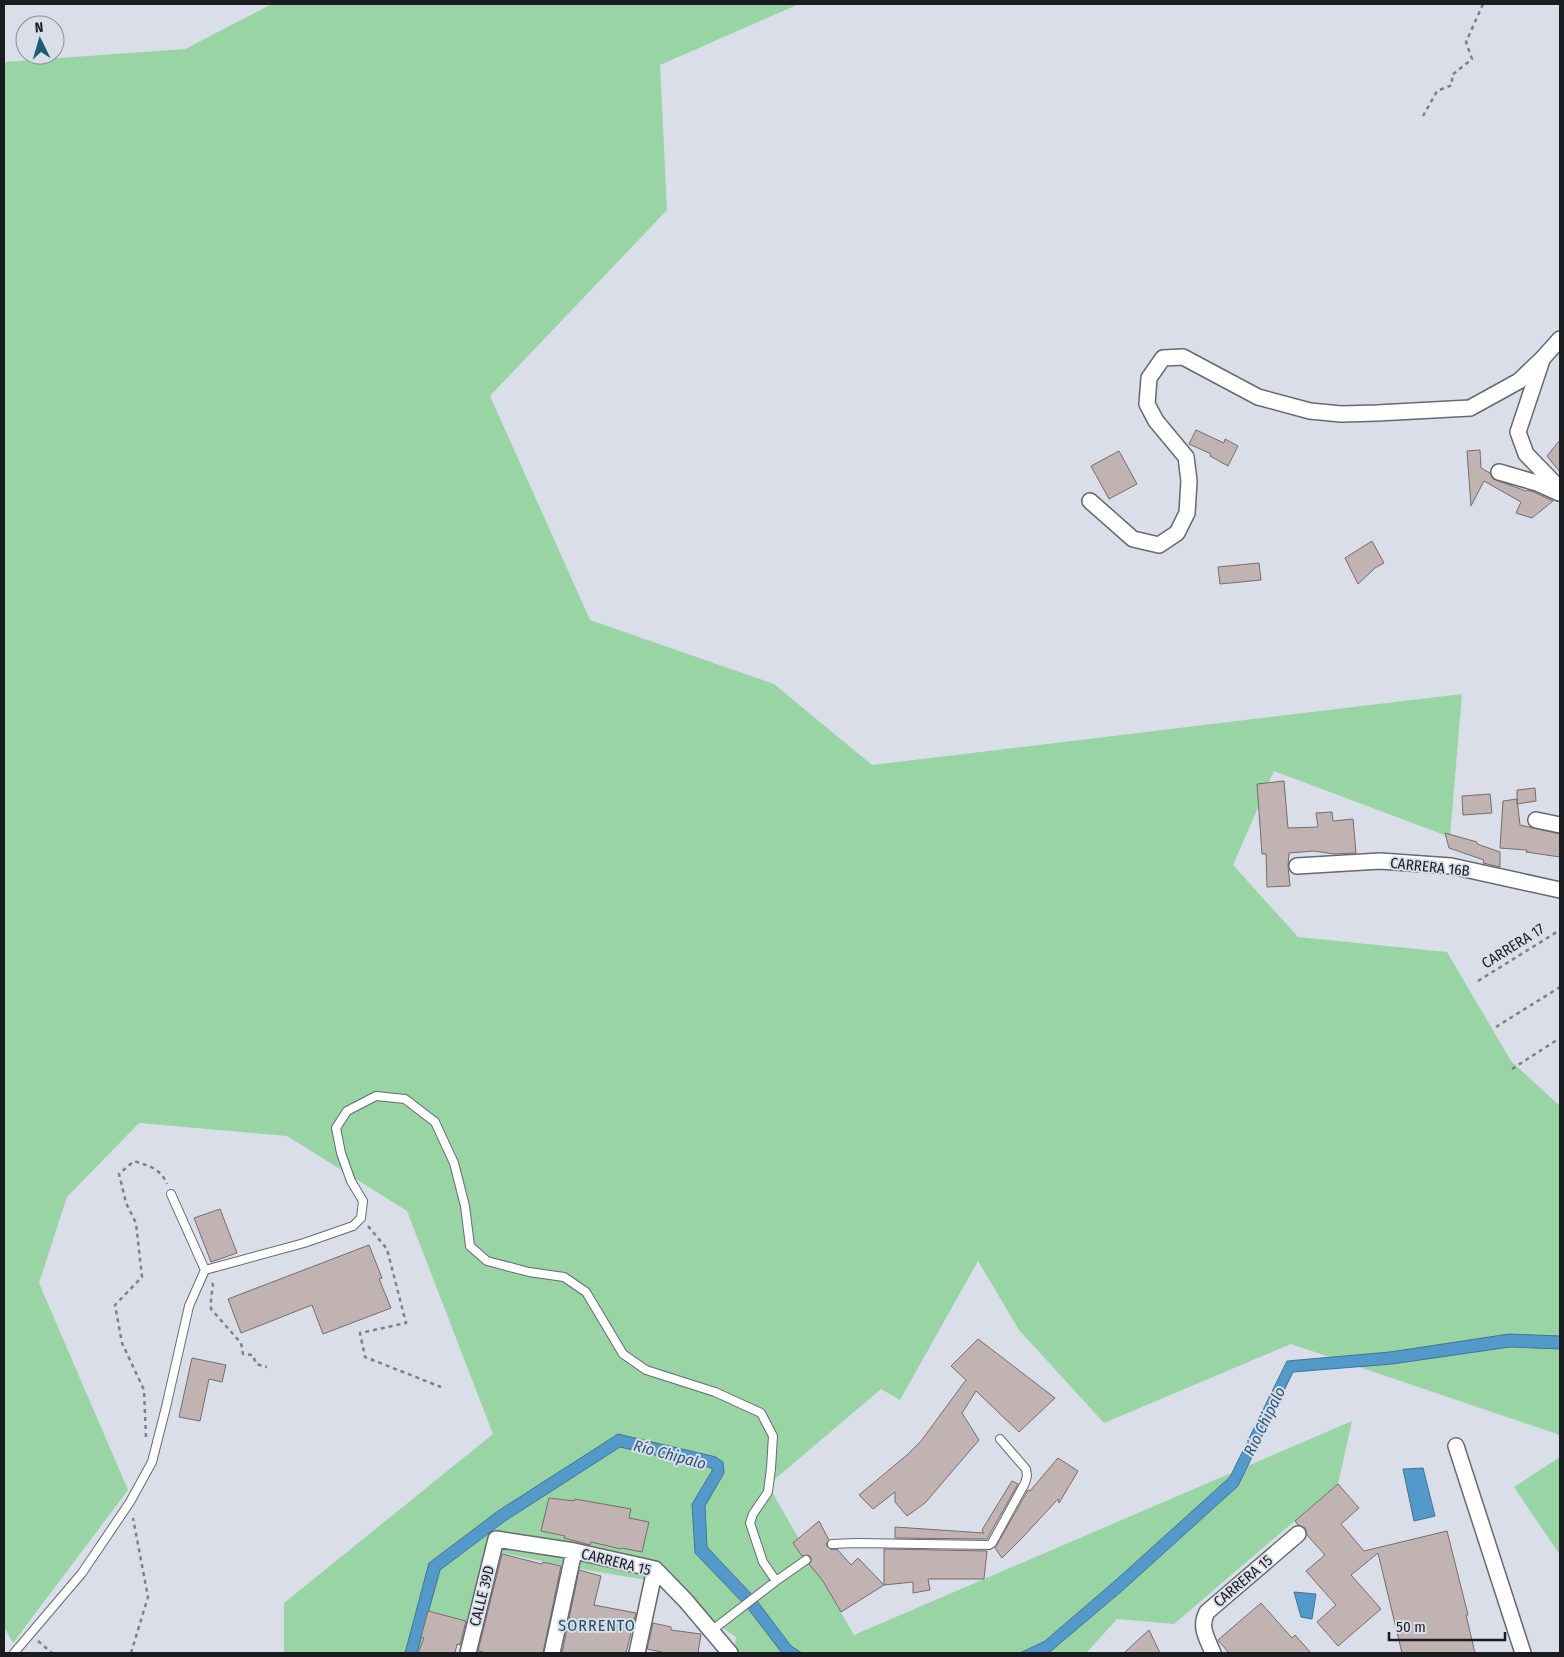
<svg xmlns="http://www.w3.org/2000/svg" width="1564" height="1657" viewBox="0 0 1564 1657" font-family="'Fira Sans Condensed',sans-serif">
	<rect width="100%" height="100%" fill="#d9dee9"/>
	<path fill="#99d4a5" d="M272 4H799L660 65 667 210 490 396 590 620 774 684 872 765 1462 694 1450 837 1274 771 1233 865 1298 937 1447 952 1511 1061 1560 1106V1435L1291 1344 1104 1423 1019 1330 978 1261 900 1400 881 1389 768 1485 854 1635 1352 1421 1338 1484 1174 1624 1117 1619 1086 1653H734L736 1637 652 1581 575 1568 502 1553 467 1621 428 1611 421 1653H284V1603L493 1434 407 1211 287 1136 139 1123 67 1197 39 1283 128 1490 13 1643 4 1627V62L185 49Z
		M1560 1457V1555L1514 1487Z"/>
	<path fill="#5399ca" stroke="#427497" d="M1509 1334 1560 1336V1349L1510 1347 1392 1364 1293 1372 1238 1486 1123 1590 1051 1651 1047 1653H1020L1045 1641 1116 1580 1230 1477 1287 1361 1390 1352Z
		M618 1434 716 1457 723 1462 724 1473 705 1506 707 1547 754 1597 791 1646 802 1653H782L746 1606 695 1553 692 1504 712 1471V1468L620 1447 505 1521 440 1570 417 1653H405L429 1563 498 1511Z
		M1423 1468 1435 1516 1414 1521 1403 1469Z
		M1294 1592 1316 1594 1312 1619 1301 1617Z"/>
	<path fill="#c0b3b1" stroke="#786c6b" d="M1196 430 1224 443 1225 439 1238 446 1228 466 1210 456 1211 454 1189 444Z
		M1560 440V472L1547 456Z
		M1480 450 1481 468 1490 473 1493 479 1526 491 1527 490 1534 492 1553 501 1532 518 1516 513 1521 502 1484 481 1471 506 1467 451Z
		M1119 451 1137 484 1109 499 1091 466Z
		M1372 541 1384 563 1375 568 1358 584 1345 558Z
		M1259 563 1261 580 1220 584 1218 567Z
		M1284 781 1288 828 1318 827 1316 813 1332 812 1333 821 1353 819 1356 853 1334 854 1314 851 1289 853 1288 866 1290 886 1267 887 1266 854H1262L1257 784Z
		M1535 788 1536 801 1517 804V790Z
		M1490 794 1492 813 1463 815 1462 796Z
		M1517 799 1520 825 1560 834V857L1526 852 1527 850 1500 848 1503 801Z
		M1445 833 1477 842V844L1500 852V867L1483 863 1484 860 1449 848Z
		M220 1209 237 1253 211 1262 194 1218Z
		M369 1245 382 1278 379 1279 391 1308 323 1334 312 1305 241 1333 228 1299Z
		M978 1339 1055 1398 1019 1432 976 1391 962 1413 979 1440 925 1503 907 1516 895 1502V1492L873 1509 859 1495 907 1455 921 1441 966 1380 951 1366Z
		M192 1358 226 1365 222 1382 209 1379 200 1421 179 1417Z
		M1058 1458 1078 1471 1059 1503 1058 1499 1023 1537 1002 1558 995 1548 1028 1490 1030 1491Z
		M1012 1481 1018 1484 987 1539 895 1538V1527L984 1533 982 1530Z
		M1338 1484 1359 1508 1341 1524 1364 1551 1447 1531 1468 1615H1466L1475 1653H1402L1378 1553 1351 1575 1381 1609 1338 1646 1317 1622 1336 1605 1306 1571 1325 1555 1307 1535 1305 1528 1298 1525 1295 1521Z
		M549 1498 574 1501 575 1499 631 1509 629 1518 649 1522 642 1552 622 1548 621 1549 591 1542 590 1545 564 1538 565 1536 541 1531Z
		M819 1521 829 1540 826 1544 828 1547 832 1550 837 1549 851 1565 858 1558 884 1585 841 1612 823 1581 809 1564 811 1562V1557L808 1555 802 1556 793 1543Z
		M884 1549 987 1551 984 1579H928L930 1590 913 1593V1582L884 1585Z
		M502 1554 542 1564 543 1562 561 1566 543 1653H487L478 1651Z
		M579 1570 601 1576 594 1605 636 1613 626 1653H562Z
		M1261 1603 1292 1638 1295 1635 1311 1653H1229L1218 1640Z
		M428 1611 466 1621 460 1645 457 1644 455 1653H418L424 1638 421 1637Z
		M653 1623 671 1627V1630L701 1634 698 1653H666L647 1649Z
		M1149 1630 1160 1653H1124Z"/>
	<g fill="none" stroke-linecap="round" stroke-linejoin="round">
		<g stroke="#656972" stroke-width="10">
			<path id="lane" d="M171 1194 205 1270 304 1243 353 1226 361 1218 363 1201 351 1181 341 1153 336 1128 347 1111 376 1096 405 1099 435 1122 454 1163 465 1206 470 1246 487 1261 529 1272 564 1277 586 1292 623 1354 646 1370 715 1392 761 1413 773 1436 771 1468 768 1492 753 1514 750 1523 763 1562 776 1581 806 1560
				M832 1544 856 1543 989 1545 992 1543 1025 1483 1027 1476 1026 1469 1000 1439
				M711 1631 776 1581
				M14 1653 82 1573 130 1502 152 1462 166 1407 189 1306 205 1270"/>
		</g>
		<g stroke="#656972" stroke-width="18">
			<path id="street" d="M1542 360 1518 432 1526 454 1560 489
				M1499 472 1537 483 1559 493
				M1090 501 1133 539 1159 545 1177 533 1187 513 1189 481 1186 457 1156 421 1147 404 1149 378 1163 358 1183 357 1258 397 1310 411 1341 414 1377 413 1470 408 1519 381 1542 359 1560 339
				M1536 820 1560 825
				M1297 866 1380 861 1451 866 1560 890
				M1456 1446 1523 1653
				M468 1653 496 1539 574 1551 655 1569 686 1601 730 1653
				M552 1653 574 1551
				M637 1653 655 1569
				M1213 1653C1207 1638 1199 1627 1207 1612L1298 1534"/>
		</g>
		<path stroke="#7c8088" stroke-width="2.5" stroke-dasharray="4 4" stroke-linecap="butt" d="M1423 116 1437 91 1452 85V75L1472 59 1466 42 1483 4
			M1478 981 1560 930
			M1496 1027 1560 987
			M1512 1069 1560 1038
			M368 1226 387 1249 406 1323 360 1333 365 1357 441 1387
			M212 1283 213 1285 211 1299V1309L241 1343 243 1354 253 1355 256 1364 267 1367
			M146 1437 144 1390 122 1343 115 1305 142 1277 136 1223 126 1203 119 1174 134 1161C149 1166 160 1168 167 1184
			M38 1641 52 1653
			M131 1653 148 1597 133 1518"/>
		<use href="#lane" stroke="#fff" stroke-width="8"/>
		<use href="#street" stroke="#fff" stroke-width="15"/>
	</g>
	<g text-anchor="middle" stroke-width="4" stroke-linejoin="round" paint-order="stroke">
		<g font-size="15" fill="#1a1c20" stroke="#d9dee9">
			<text transform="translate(1430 867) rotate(6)" y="5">CARRERA 16B</text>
			<text transform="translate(1513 946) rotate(-32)" y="5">CARRERA 17</text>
			<text transform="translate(616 1562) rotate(14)" y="5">CARRERA 15</text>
			<text transform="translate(1243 1581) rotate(-40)" y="5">CARRERA 15</text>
			<text transform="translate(482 1596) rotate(-76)" y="5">CALLE 39D</text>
		</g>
		<g font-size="16" font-style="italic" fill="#25587b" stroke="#d9dee9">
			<text transform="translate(1264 1421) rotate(-64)" y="6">Río Chipalo</text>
			<text transform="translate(670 1454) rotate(15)" y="6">Río Chipalo</text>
		</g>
		<g font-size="16" letter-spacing="1" fill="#1d5260" stroke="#d9dee9">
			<text x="597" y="1631">SORRENTO</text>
		</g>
	</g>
	<rect width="1564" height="1657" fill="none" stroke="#1a1c20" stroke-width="10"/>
	<g transform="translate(40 40) rotate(355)"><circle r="24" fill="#d9dee9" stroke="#8d9099"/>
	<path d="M0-4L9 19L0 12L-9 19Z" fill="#195f71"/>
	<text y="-8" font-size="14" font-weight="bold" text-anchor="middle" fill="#1a1c20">N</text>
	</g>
	<path d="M1389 1632v8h116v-8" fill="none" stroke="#1a1c20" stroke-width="2.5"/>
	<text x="1396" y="1632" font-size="15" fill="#1a1c20" stroke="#d9dee9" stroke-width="4" paint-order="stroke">50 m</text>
</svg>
